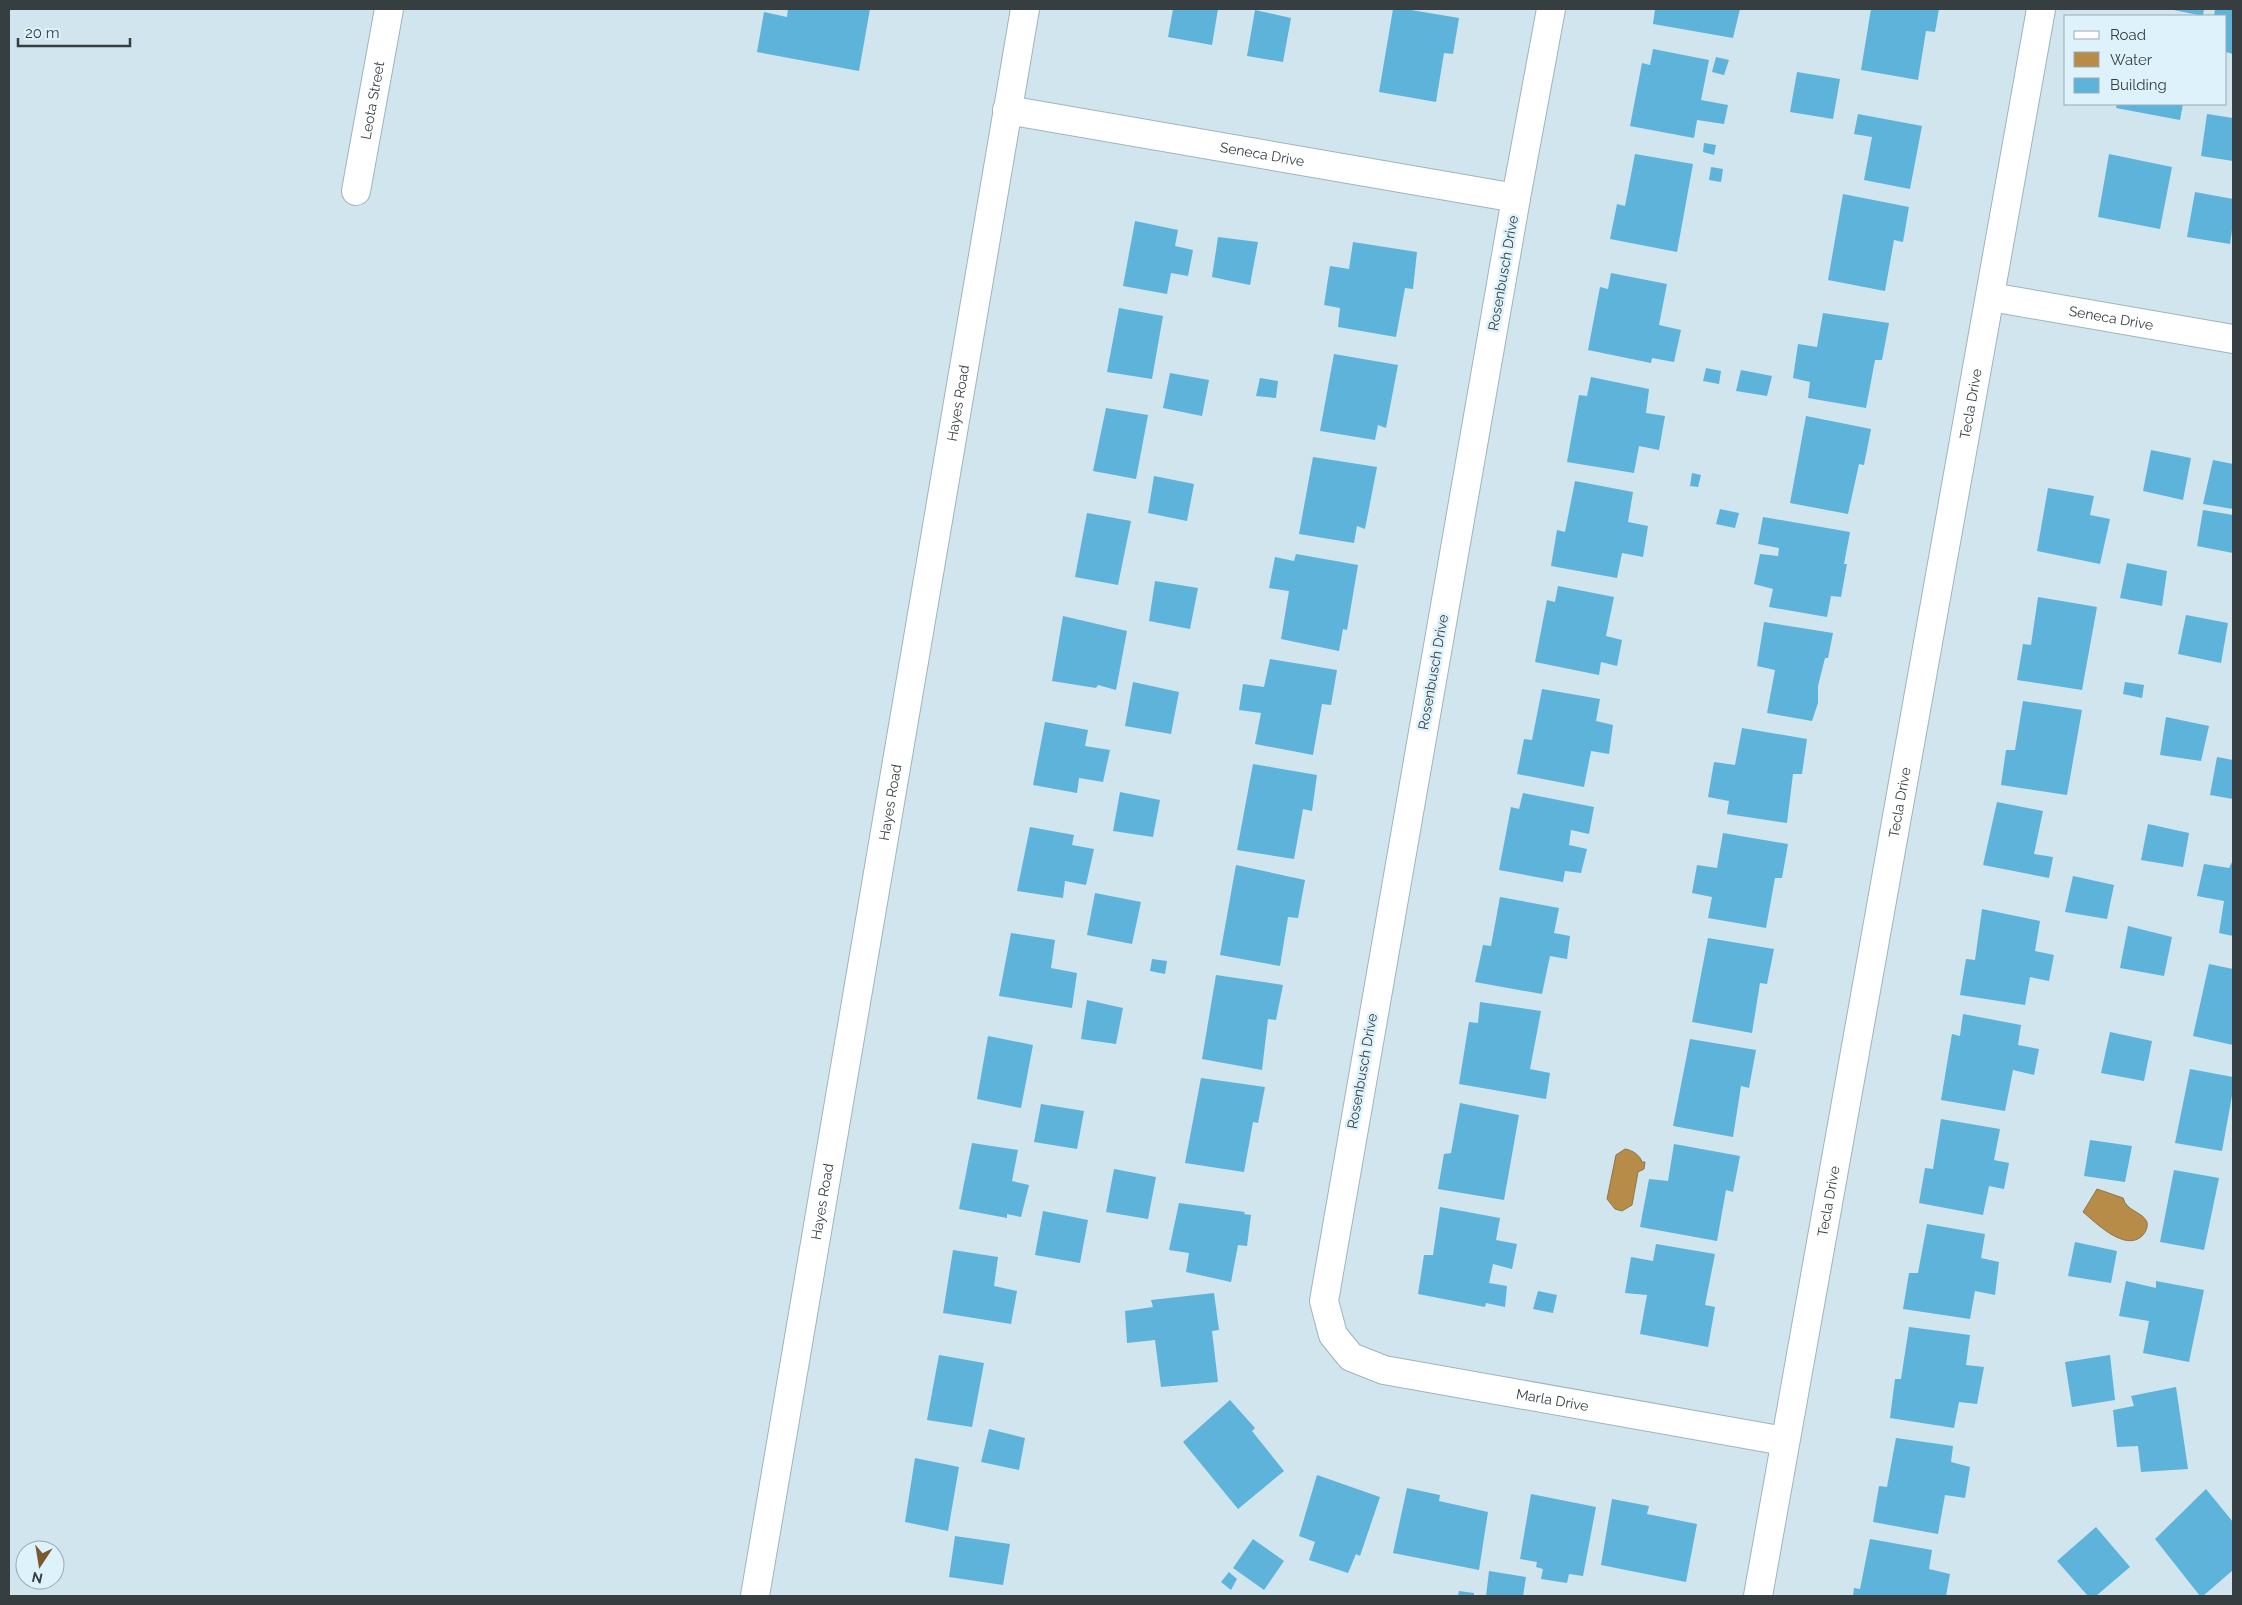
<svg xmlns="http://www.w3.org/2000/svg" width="2242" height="1605" viewBox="0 0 2242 1605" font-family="Raleway,sans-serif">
	<rect width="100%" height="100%" fill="#d1e5ef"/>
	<path fill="#b78c48" stroke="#907546" d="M1625 1149C1632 1150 1640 1155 1642 1162H1645L1644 1169 1638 1172 1632 1205 1622 1211 1615 1209 1607 1199 1616 1155Z
		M2097 1189 2123 1198C2127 1212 2142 1211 2147 1222 2148 1227 2146 1232 2142 1236 2125 1252 2096 1223 2083 1212Z"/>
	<path fill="#5db3da" d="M788 9H870L859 71 757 52 764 12 787 17Z
		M1173 9H1218L1212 45 1168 37Z
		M1393 9H1405L1459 18 1453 54 1444 53 1436 102 1379 92Z
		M1655 9H1740L1733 38 1653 24Z
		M1871 9H1939L1935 32 1926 31 1918 80 1861 70Z
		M2169 9H2204L2203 16Z
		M2215 9H2233V54L2226 52V16H2214Z
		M1255 10 1291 18 1283 62 1247 56Z
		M1653 49 1709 60 1701 100 1728 105 1724 124 1697 120 1694 138 1630 126 1642 63 1650 65Z
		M1716 57 1729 60 1724 75 1712 72Z
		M1797 72 1840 79 1833 119 1790 112Z
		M2117 104H2183L2180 120 2116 108Z
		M1858 114 1922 126 1910 189 1864 180 1872 137 1854 134Z
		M2207 114 2233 118V161L2201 156Z
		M1704 143 1716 145 1714 155 1703 152Z
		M1635 154 1693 164 1677 252 1610 239 1617 204 1625 206Z
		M2109 154 2172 167 2160 229 2098 217Z
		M1711 167 1723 169 1721 182 1709 180Z
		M2195 192 2233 199V223L2230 244 2187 237Z
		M1843 194 1909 207 1903 242 1894 240 1885 291 1828 280Z
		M1135 221 1178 230 1175 246 1193 250 1188 276 1171 273 1167 294 1123 286Z
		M1218 237 1258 242 1250 285 1212 277Z
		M1353 242 1417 252 1413 289 1405 288 1396 337 1338 327 1340 308 1324 305 1330 266 1349 269Z
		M1611 273 1667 284 1659 325 1681 330 1674 362 1652 358 1651 363 1588 350 1600 287 1608 289Z
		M1119 308 1163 316 1152 379 1107 372Z
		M1823 313 1889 323 1882 360H1875L1866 408 1808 398 1810 382 1793 378 1798 344 1817 347Z
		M1334 354 1398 365 1386 428 1378 425 1375 440 1320 431Z
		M1706 368 1721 371 1719 384 1703 381Z
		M1741 370 1772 376 1767 396 1736 391Z
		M1170 373 1209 380 1202 416 1163 408Z
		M1591 377 1649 389 1646 413 1665 416 1659 450 1639 446 1634 473 1567 462 1579 395 1587 396Z
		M1260 378 1278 381 1276 398 1256 396Z
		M1106 408 1148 415 1136 479 1093 471Z
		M1806 416 1871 429 1864 465 1859 464 1848 514 1790 503Z
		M2151 450 2191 458 2183 500 2143 491Z
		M1313 457 1377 467 1365 529 1357 526 1354 543 1299 534Z
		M2213 460 2233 464V509L2203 504Z
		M1692 473 1701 475 1698 487 1690 486Z
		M1154 476 1194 484 1187 521 1148 513Z
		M1575 481 1633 492 1628 522 1648 526 1643 557 1622 553 1617 578 1551 566 1557 530 1565 532Z
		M2048 488 2094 496 2090 515 2110 519 2100 564 2037 551Z
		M1720 509 1739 513 1735 528 1716 524Z
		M2203 510 2233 515V553L2197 546Z
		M1087 513 1131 521 1118 585 1075 577Z
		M1763 517 1850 532 1844 564H1847L1841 597 1831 596 1827 617 1769 607 1773 589 1754 584 1760 554 1778 556 1779 548 1758 544Z
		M1296 554 1358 565 1347 630 1343 629 1339 651 1281 639 1289 591 1269 588 1275 557 1294 561Z
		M2127 563 2167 571 2162 606 2120 598Z
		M1155 581 1198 588 1190 629 1149 621Z
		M1558 586 1614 597 1606 636 1622 640 1617 666 1601 662 1599 675 1535 662 1547 600 1555 602Z
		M2038 597 2097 607 2082 690 2017 680 2023 644 2031 645Z
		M2186 615 2228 623 2221 663 2178 654Z
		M1063 616 1127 631 1116 690 1098 685 1096 688 1052 681Z
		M1764 622 1833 633 1828 658H1825L1818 686V703L1812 721 1767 713 1775 670 1757 666Z
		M1270 659 1337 670 1331 705 1322 704 1313 755 1255 744 1261 713 1239 710 1243 684 1264 687Z
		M1133 682 1179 692 1171 734 1125 726Z
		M2125 682 2144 685 2142 698 2123 694Z
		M1542 689 1600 699 1596 721 1613 725 1609 754 1591 751 1584 787 1517 774 1524 739 1532 740Z
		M2023 701 2082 710 2067 795 2001 785 2006 750H2015Z
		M2166 717 2209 726 2201 761 2160 755Z
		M1045 722 1088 730 1085 746 1110 750 1103 782 1079 778 1077 793 1033 785Z
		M1742 728 1807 739 1802 774H1793L1787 823 1727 814 1729 801 1708 797 1714 762 1735 765Z
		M2217 757 2233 760V799L2210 795Z
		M1253 764 1317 775 1312 811 1303 809 1294 859 1237 850Z
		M1120 792 1160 800 1153 837 1113 831Z
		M1523 793 1594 807 1589 834 1571 830 1569 845 1587 849 1581 873 1565 871 1563 882 1499 870 1511 807 1519 809Z
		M1997 802 2043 811 2034 854 2053 857 2049 878 1983 865Z
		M2148 824 2189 833 2183 867 2141 860Z
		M1030 827 1074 835 1072 845 1094 849 1086 885 1065 881 1063 898 1017 891Z
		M1723 833 1788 844 1782 878H1775L1766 928 1708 918 1712 897 1692 893 1697 865 1717 868Z
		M2233 860V936L2219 933 2224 901 2197 896 2204 864 2229 868Z
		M1236 865 1305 880 1298 918 1288 917 1280 966 1220 955Z
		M2073 876 2114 885 2107 919 2065 912Z
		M1095 893 1141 902 1132 944 1087 935Z
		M1500 897 1559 908 1554 933 1570 936 1567 959 1550 956 1542 994 1475 982 1483 945 1491 946Z
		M1982 909 2040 921 2035 951 2054 955 2049 981 2030 977 2025 1005 1960 995 1966 959 1975 960Z
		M2128 926 2172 937 2164 976 2120 968Z
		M1011 933 1055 940 1051 968 1077 973 1072 1008 999 996Z
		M1708 938 1774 949 1767 984 1760 983 1752 1033 1692 1022Z
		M1152 959 1167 961 1165 974 1150 971Z
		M2209 964 2233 969V1045L2193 1036Z
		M1216 975 1283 985 1276 1020 1268 1019 1262 1070 1202 1059Z
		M1087 1000 1123 1008 1116 1044 1081 1039Z
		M1480 1002 1541 1011 1530 1069 1550 1073 1546 1099 1459 1084 1469 1022 1478 1023Z
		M1963 1014 2021 1025 2018 1045 2039 1049 2034 1075 2013 1070 2005 1111 1941 1100 1952 1034 1960 1036Z
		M2110 1032 2152 1041 2144 1081 2101 1073Z
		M988 1036 1033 1045 1021 1108 977 1099Z
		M1690 1039 1756 1050 1749 1088 1741 1086 1733 1137 1673 1126Z
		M2190 1069 2233 1077V1090L2222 1151 2175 1143Z
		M1201 1078 1265 1087 1258 1123 1253 1122 1244 1172 1185 1163Z
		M1460 1103 1519 1115 1504 1200 1438 1189 1444 1154 1451 1153Z
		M1041 1104 1084 1111 1077 1149 1034 1142Z
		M1941 1119 2000 1129 1994 1160 2009 1163 2004 1189 1989 1186 1983 1215 1919 1203 1925 1168 1933 1169Z
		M2090 1140 2132 1146 2125 1182 2084 1176Z
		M972 1143 1018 1150 1012 1181 1029 1185 1021 1217 1007 1214V1218L959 1209Z
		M1674 1144 1740 1156 1733 1192 1726 1190 1717 1241 1640 1227 1649 1179 1668 1181Z
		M1114 1169 1156 1177 1148 1219 1106 1212Z
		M2174 1170 2219 1178 2204 1250 2160 1242Z
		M1179 1203 1245 1212 1244 1214 1251 1215 1247 1246 1238 1245 1231 1282 1186 1272 1189 1253 1169 1250Z
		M1440 1207 1500 1218 1496 1240 1517 1244 1512 1269 1493 1264 1489 1283 1507 1286 1505 1307 1486 1303 1485 1307 1418 1294 1424 1255H1433Z
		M1043 1211 1088 1220 1080 1263 1035 1255Z
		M1927 1224 1985 1234 1981 1258 1999 1262 1995 1295 1975 1291 1970 1319 1903 1309 1909 1273H1918Z
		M2075 1242 2117 1251 2111 1283 2068 1276Z
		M1656 1244 1715 1254 1705 1305 1715 1307 1708 1347 1640 1334 1647 1295 1625 1293 1631 1257 1653 1261Z
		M953 1250 998 1257 994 1286 1017 1291 1011 1324 943 1313Z
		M2126 1281 2156 1288V1281L2204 1290 2189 1362 2143 1353 2149 1321 2119 1316Z
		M1538 1291 1557 1295 1553 1313 1533 1309Z
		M1214 1293 1219 1330 1212 1331 1218 1382 1161 1387 1155 1340 1127 1343 1125 1311 1153 1307 1151 1300Z
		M1909 1327 1970 1335 1966 1365 1984 1367 1977 1404 1959 1402 1954 1428 1890 1418 1895 1379H1901Z
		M939 1355 984 1363 972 1427 927 1420Z
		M2110 1355 2115 1400 2072 1407 2065 1362Z
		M2176 1387 2188 1469 2141 1472 2138 1446 2117 1447 2113 1410 2134 1406 2131 1396Z
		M1230 1400 1255 1428 1252 1431 1284 1471 1238 1509 1183 1442Z
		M989 1429 1025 1438 1019 1470 981 1462Z
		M1896 1438 1953 1446 1951 1462 1970 1467 1965 1498 1945 1495 1938 1534 1873 1522 1879 1486 1887 1487Z
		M915 1458 959 1467 948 1531 905 1522Z
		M1317 1475 1380 1497 1360 1556 1356 1554 1348 1573 1309 1560 1315 1542 1299 1536Z
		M1407 1488 1440 1495 1439 1501 1488 1512 1479 1570 1393 1553Z
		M2206 1489 2233 1522V1570L2203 1596H2200L2155 1539Z
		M1531 1494 1596 1507 1583 1576 1569 1574 1567 1583 1541 1579 1543 1569 1536 1567 1537 1562 1520 1559Z
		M1612 1499 1649 1506 1647 1514 1697 1524 1686 1582 1601 1565Z
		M2096 1527 2130 1567 2096 1596H2088L2057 1561Z
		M955 1536 1010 1544 1003 1585 949 1577Z
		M1253 1539 1284 1561 1264 1590 1233 1568Z
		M1870 1539 1932 1550 1929 1569 1950 1574 1946 1596H1853L1854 1588 1860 1589Z
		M1489 1571 1526 1577 1523 1596H1486Z
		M1229 1572 1237 1579 1231 1590 1221 1582Z
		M1459 1591 1474 1593V1596H1458Z"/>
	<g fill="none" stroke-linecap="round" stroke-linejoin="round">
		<g stroke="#a0b3bd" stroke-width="30">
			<g id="minor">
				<path id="s1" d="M1551 9 1516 198 1324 1301 1333 1335 1351 1357 1384 1370 1784 1441"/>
				<path id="s2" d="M1007 110 1516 198"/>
				<path id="s3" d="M356 191 389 9"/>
				<path id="s4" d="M1991 297 2233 339"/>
				<path id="s5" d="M755 1596 1025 9"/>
				<path id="s6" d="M1758 1596 2041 9"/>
			</g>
		</g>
		<use href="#minor" stroke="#fff" stroke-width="28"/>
	</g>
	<g text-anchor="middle" stroke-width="5" stroke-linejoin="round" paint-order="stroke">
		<g font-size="14" fill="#363e42" stroke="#def2fc">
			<text dy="5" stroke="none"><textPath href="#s3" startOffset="92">Leota Street</textPath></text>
			<text dy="5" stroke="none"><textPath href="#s2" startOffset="259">Seneca Drive</textPath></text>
			<text transform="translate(1503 273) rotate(-80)" y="5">Rosenbusch Drive</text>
			<text dy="5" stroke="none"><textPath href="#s4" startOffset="122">Seneca Drive</textPath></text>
			<text dy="5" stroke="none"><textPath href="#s5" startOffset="1210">Hayes Road</textPath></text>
			<text dy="5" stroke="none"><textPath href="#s6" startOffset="1211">Tecla Drive</textPath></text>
			<text transform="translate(1433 672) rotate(-80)" y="5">Rosenbusch Drive</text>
			<text dy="5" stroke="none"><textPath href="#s5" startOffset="805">Hayes Road</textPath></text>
			<text dy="5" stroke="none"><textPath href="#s6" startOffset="806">Tecla Drive</textPath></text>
			<text transform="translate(1362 1071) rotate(-80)" y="5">Rosenbusch Drive</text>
			<text dy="5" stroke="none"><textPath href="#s6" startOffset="401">Tecla Drive</textPath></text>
			<text dy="5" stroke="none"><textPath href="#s5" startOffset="400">Hayes Road</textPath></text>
			<text dy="5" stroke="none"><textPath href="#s1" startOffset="1582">Marla Drive</textPath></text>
		</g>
	</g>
	<rect width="2242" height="1605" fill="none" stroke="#363e42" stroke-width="20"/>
	<rect x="2064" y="15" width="162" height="90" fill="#def2fc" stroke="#9baab2"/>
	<rect x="2074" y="31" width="25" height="8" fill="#ffffff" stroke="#9baab2"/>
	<text x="2110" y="40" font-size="15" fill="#363e42">Road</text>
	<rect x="2074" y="52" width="25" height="15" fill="#b78c48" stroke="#9baab2"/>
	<text x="2110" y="65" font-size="15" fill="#363e42">Water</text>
	<rect x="2074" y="78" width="25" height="15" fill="#5db3da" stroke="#9baab2"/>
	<text x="2110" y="90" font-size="15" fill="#363e42">Building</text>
	<g transform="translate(40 1565) rotate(192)"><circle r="24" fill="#def2fc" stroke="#9baab2"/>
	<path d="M0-4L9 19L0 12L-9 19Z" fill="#775a2e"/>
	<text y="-8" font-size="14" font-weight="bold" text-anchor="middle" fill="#363e42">N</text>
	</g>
	<path d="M18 38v8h112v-8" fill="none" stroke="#363e42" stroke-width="2.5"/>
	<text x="25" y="38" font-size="15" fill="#363e42" stroke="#def2fc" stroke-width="4" paint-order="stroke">20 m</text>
</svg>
